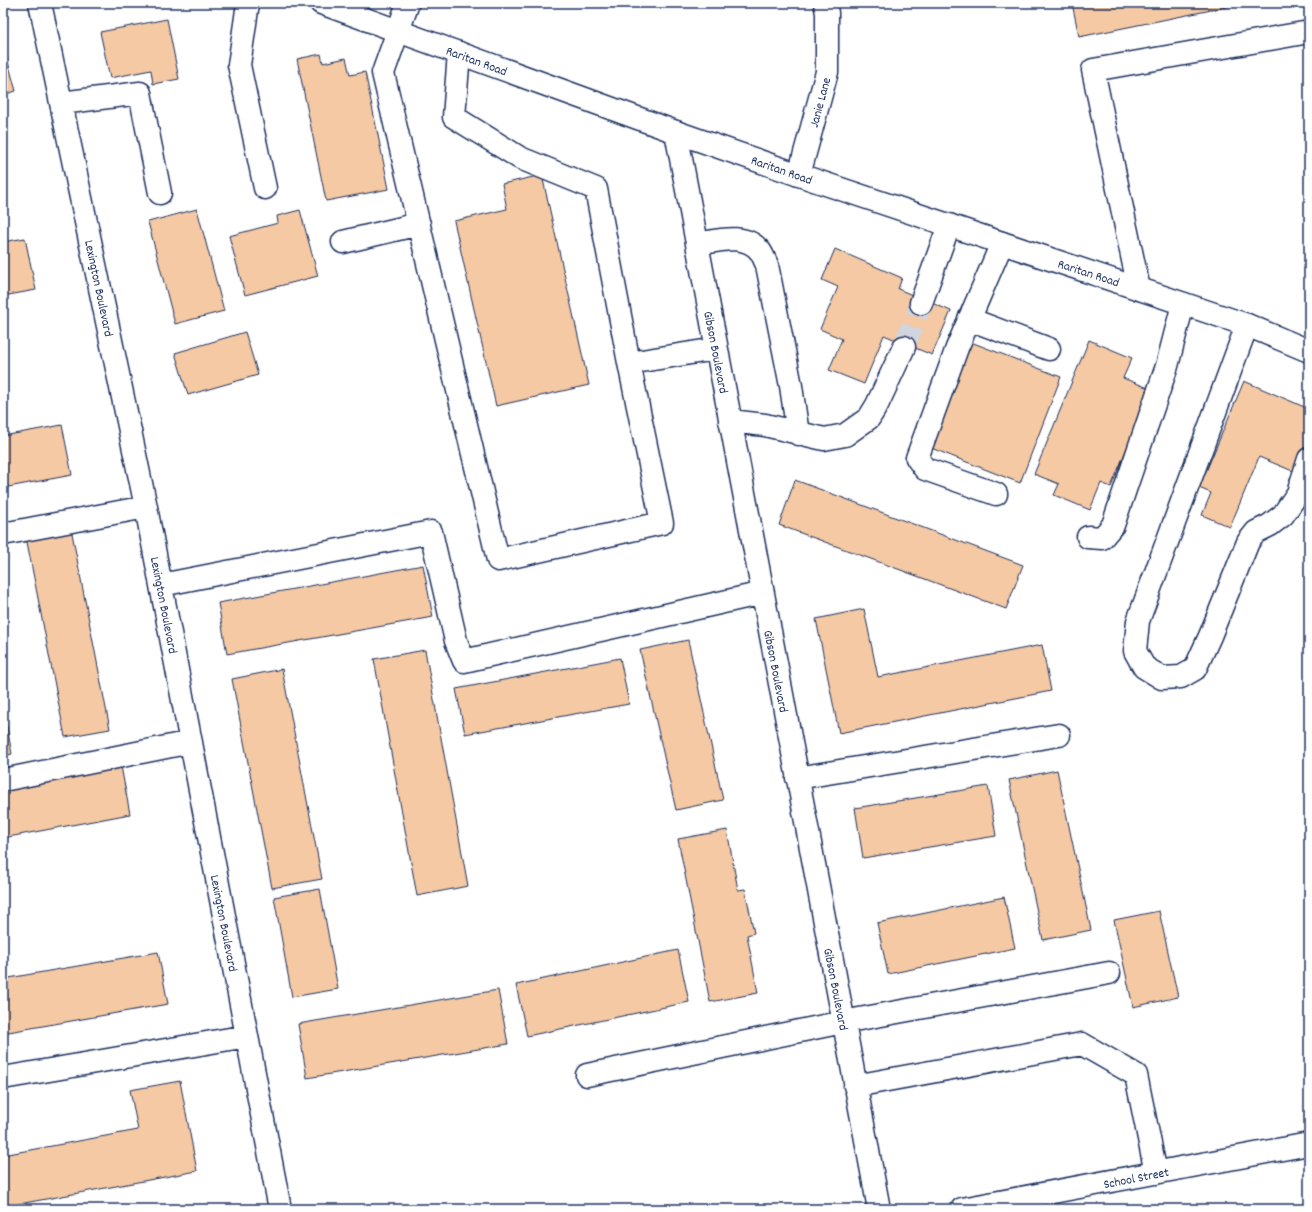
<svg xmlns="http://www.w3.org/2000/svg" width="1312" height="1212" viewBox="0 0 1312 1212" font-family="Dekko,sans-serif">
	<rect width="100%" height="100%" fill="#fff"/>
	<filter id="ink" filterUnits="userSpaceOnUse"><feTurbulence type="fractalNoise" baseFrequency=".025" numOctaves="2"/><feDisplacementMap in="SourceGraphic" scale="8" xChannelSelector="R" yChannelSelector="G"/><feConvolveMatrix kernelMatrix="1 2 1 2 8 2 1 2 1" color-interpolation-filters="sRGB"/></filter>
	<g filter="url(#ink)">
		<path fill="#f4c9a3" stroke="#1b2f5e" d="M1072 3H1246L1079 37Z
			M167 19 179 79 153 84 151 70 110 78 100 32Z
			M3 44 16 91 3 95Z
			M321 54 323 63 346 58 350 75 365 72 389 189 326 201 297 59Z
			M542 175 589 385 496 406 454 221 507 209 502 184Z
			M197 209 224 311 175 324 148 222Z
			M300 210 318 276 245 295 229 236 278 223 277 216Z
			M25 238 36 290 3 296V242Z
			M835 249 902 278 898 289 951 311 932 355 884 335 864 384 829 370 842 339 820 329 838 287 822 280Z
			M245 332 258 375 188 395 175 353Z
			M1089 340 1132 358 1123 378 1151 389 1111 487 1101 483 1090 510 1054 495 1059 484 1034 474Z
			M971 342 1061 377 1020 483 931 448Z
			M1244 381 1309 409V439L1295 472 1259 457 1230 527 1202 515 1211 493 1199 488Z
			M62 425 72 475 3 488V436Z
			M795 480 1023 565 1006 609 779 525Z
			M71 528 110 729 65 737 26 537Z
			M423 565 433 617 227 654 218 603Z
			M864 609 878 677 1042 645 1051 691 839 733 816 619Z
			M688 640 723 800 676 810 640 650Z
			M425 650 468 886 417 896 374 659Z
			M620 658 629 704 465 734 456 689Z
			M282 669 322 879 272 888 232 679Z
			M3 705 12 754 3 756Z
			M121 766 130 814 3 838V789Z
			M1057 770 1091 930 1043 940 1009 780Z
			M988 786 996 836 863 858 855 808Z
			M727 830 738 890 745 889 754 933 747 935 758 993 710 1002 678 839Z
			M320 889 338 989 292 997 274 897Z
			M1004 897 1015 948 888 974 877 923Z
			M1159 911 1178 997 1133 1007 1114 920Z
			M678 950 689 1002 527 1036 516 985Z
			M158 952 168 1004 3 1033V979Z
			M498 990 508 1044 307 1078 298 1024Z
			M180 1081 197 1171 3 1207V1155L138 1130 130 1090Z"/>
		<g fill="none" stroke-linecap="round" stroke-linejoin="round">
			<path stroke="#d1d5df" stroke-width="22" stroke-dasharray="22 11" stroke-linecap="butt" d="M904 347 921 303"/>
			<g stroke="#1b2f5e" stroke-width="25">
				<path id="minor" d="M40 3 146 507 280 1209
					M248 3 239 65 265 188
					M408 3 383 73 498 560 662 523 629 363 716 349
					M459 53 454 117 520 158 596 189 629 363
					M61 103 140 93 160 193
					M676 132 879 1209
					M799 175 827 72V13L825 3
					M343 242 419 224
					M697 244C717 241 745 232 760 251 763 255 765 261 767 265L791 386 798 434
					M1139 289 1093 70 1309 32
					M921 303 949 225
					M969 319 1049 349
					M1247 325 1138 621 1135 651 1144 667 1162 678 1181 677 1195 669 1210 636 1248 542 1256 532 1270 525 1283 515 1298 493 1309 459
					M730 421 765 425 824 439 845 435 869 418 877 405 904 347
					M996 494 925 469 917 458 957 348 1002 243
					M3 534 146 507
					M1088 537 1102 538 1113 525 1167 366 1183 304
					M161 585 431 532 456 641 464 661 763 593
					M797 778 1059 735
					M3 780 191 742
					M587 1075 843 1022 1109 973
					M3 1078 247 1036
					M855 1086 1082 1044 1136 1075 1156 1173
					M962 1209 1309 1144"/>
			</g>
			<g stroke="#1b2f5e" stroke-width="25">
				<path id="major" d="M321 3 676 132 799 175 1247 325 1309 351"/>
			</g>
			<use href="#minor" stroke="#fff" stroke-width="22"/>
			<use href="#major" stroke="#fff" stroke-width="22"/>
		</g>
	</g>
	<g text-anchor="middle" stroke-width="3" stroke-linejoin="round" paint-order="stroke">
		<g font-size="13" fill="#1b2f5e" stroke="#fff">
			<text transform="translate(477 60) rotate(20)" y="5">Raritan Road</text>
			<text transform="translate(819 102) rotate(-75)" y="5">Janie Lane</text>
			<text transform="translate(782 169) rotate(19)" y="5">Raritan Road</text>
			<text transform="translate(1089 272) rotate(18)" y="5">Raritan Road</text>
			<text transform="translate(100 288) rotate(78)" y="5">Lexington Boulevard</text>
			<text transform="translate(717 352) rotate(79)" y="5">Gibson Boulevard</text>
			<text transform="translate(165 605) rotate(79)" y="5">Lexington Boulevard</text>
			<text transform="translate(777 671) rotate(79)" y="5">Gibson Boulevard</text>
			<text transform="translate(225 923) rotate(79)" y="5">Lexington Boulevard</text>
			<text transform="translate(837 989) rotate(79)" y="5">Gibson Boulevard</text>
			<text transform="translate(1136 1177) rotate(-11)" y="5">School Street</text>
		</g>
	</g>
	<rect width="1312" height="1212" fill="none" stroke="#fff" stroke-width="16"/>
	<rect x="8" y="8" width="1296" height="1196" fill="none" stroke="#1b2f5e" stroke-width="1.5" filter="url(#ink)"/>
</svg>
